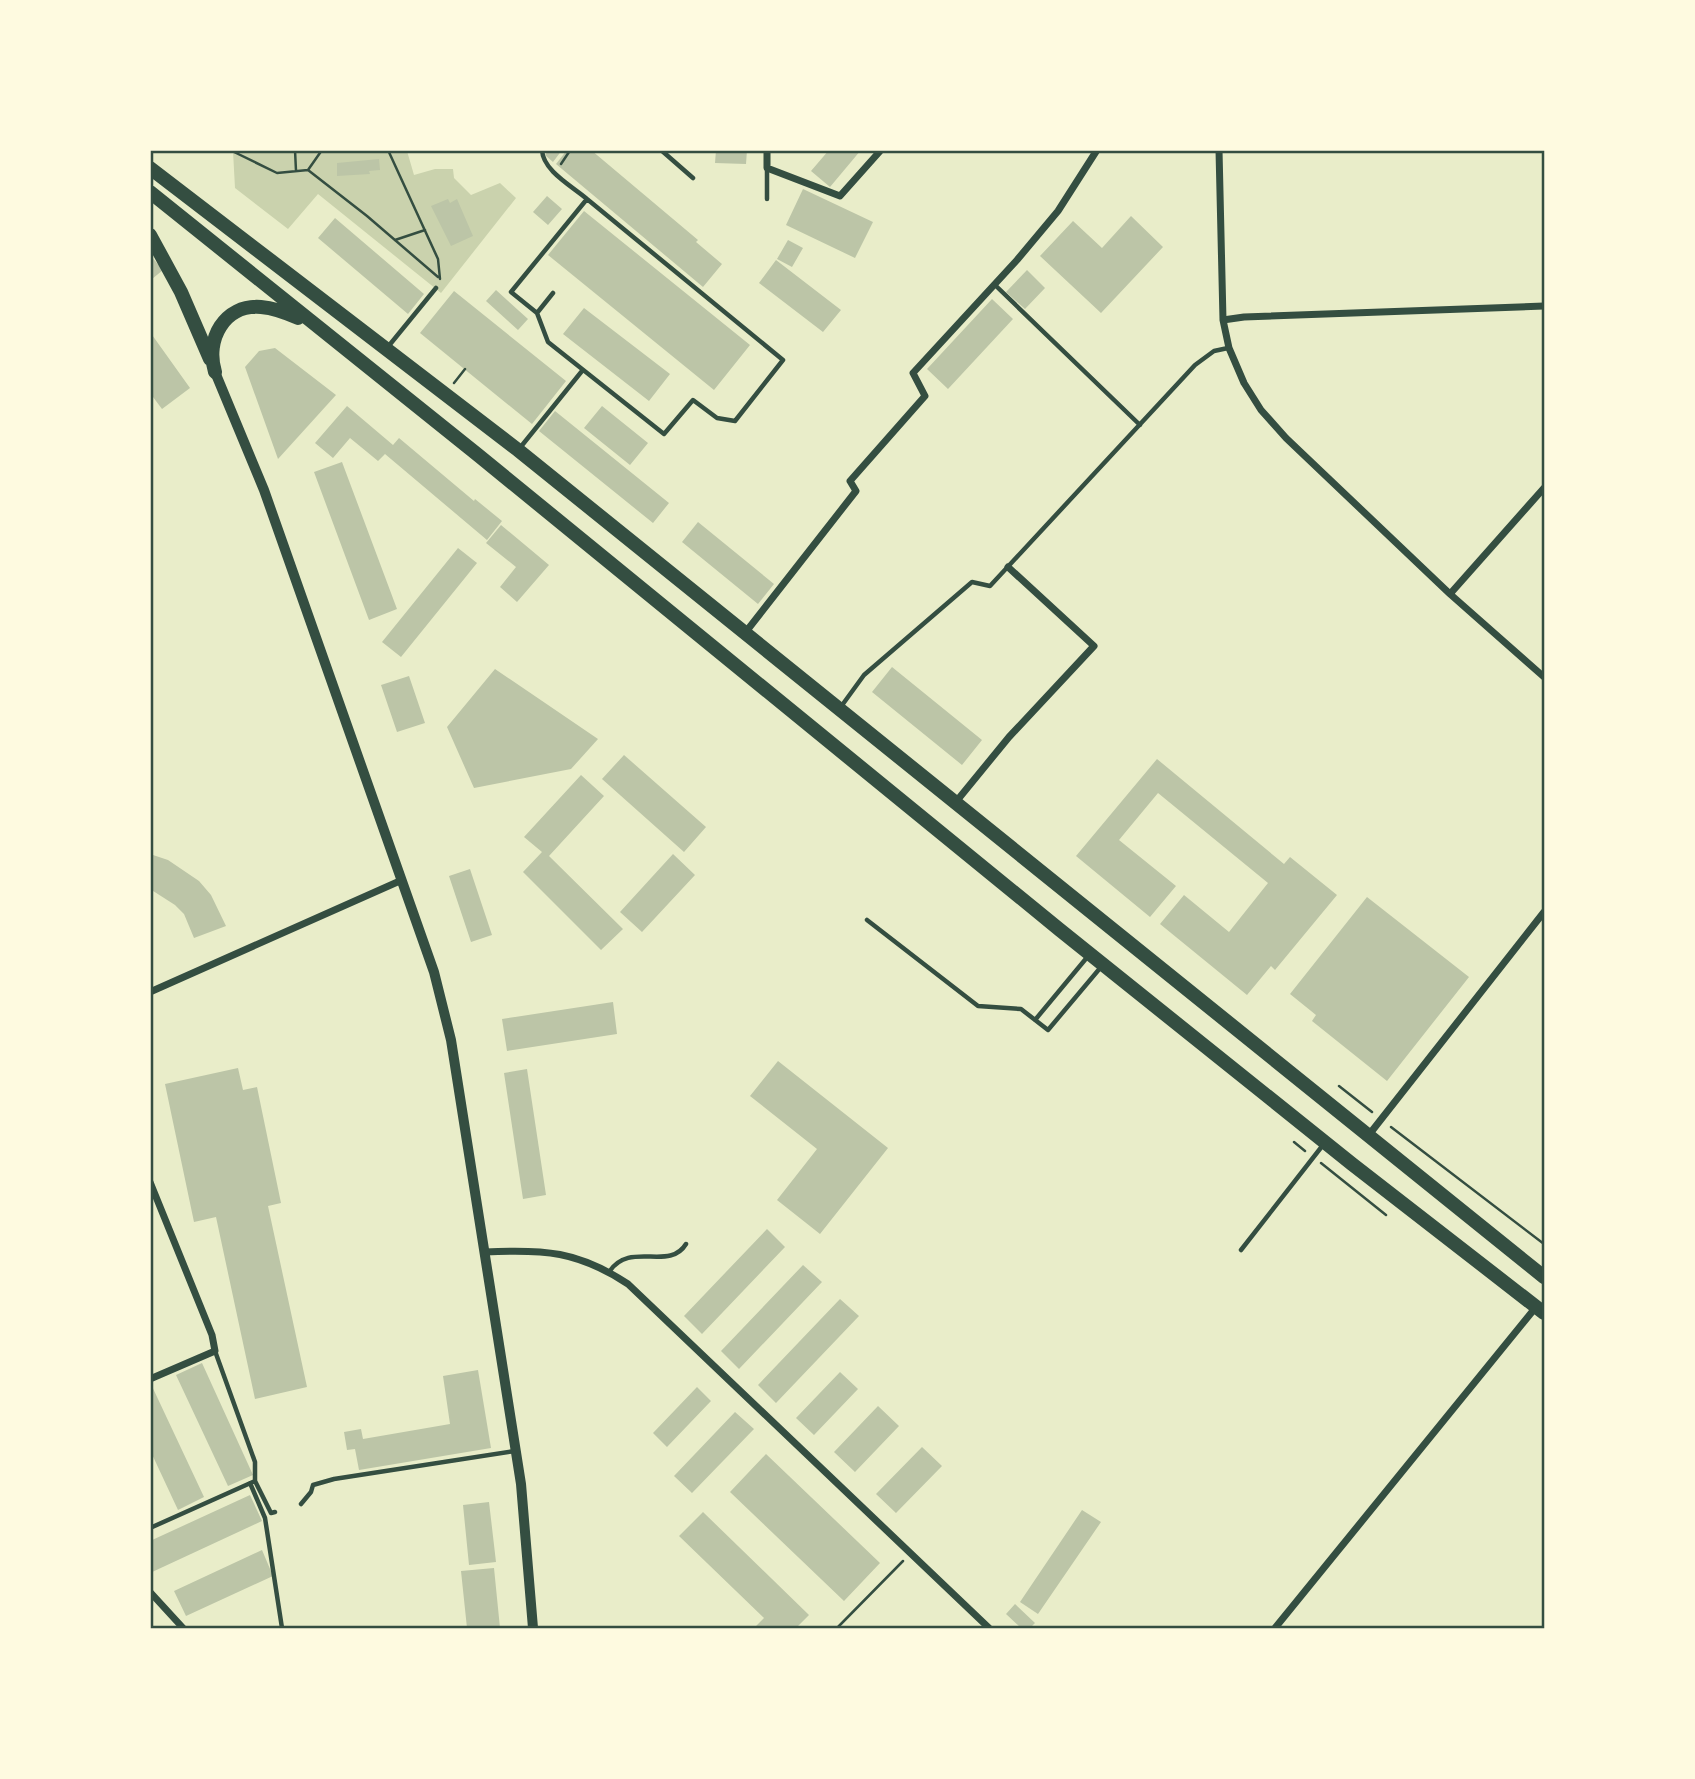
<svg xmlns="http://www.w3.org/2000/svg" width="1695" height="1779" viewBox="0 0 1695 1779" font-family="'Source Sans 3',sans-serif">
	<rect width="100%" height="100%" fill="#e9edc9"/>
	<path fill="#cad2ad" d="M233 151H407L414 175 435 169H453L454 178 471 195 500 183 516 198 441 293 318 194 288 229 235 188Z"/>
	<path fill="#bcc5a7" d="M549 150H562L553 162 545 155Z
		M567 150H591L698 240 696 242 722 264 703 287 556 164Z
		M716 150H747L746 164 715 163Z
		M829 150H861L830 187 811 171Z
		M379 159 380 170 369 171 370 174 337 176V163Z
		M803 189 873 222 855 258 786 225Z
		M547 196 562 209 548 225 533 212Z
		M448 199 450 203 457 199 473 236 451 246 431 206Z
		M584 211 750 345 714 390 548 255Z
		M1131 216 1163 247 1101 313 1040 256 1073 221 1102 248Z
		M335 218 424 294 408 314 318 238Z
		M788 240 803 248 792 267 777 259Z
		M150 255 163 270 152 279 150 278Z
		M776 260 841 310 823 332 759 283Z
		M1027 270 1045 288 1025 309 1006 292Z
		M496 290 528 319 518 330 486 301Z
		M454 291 566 381 532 424 420 333Z
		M992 299 1013 319 948 389 927 369Z
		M584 308 670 374 649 401 563 334Z
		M150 332 190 388 162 409 150 393Z
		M275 348 336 395 278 459 245 367 259 351Z
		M347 406 393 445 399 438 474 501 475 499 502 521 487 540 385 454 378 461 350 438 333 458 315 443Z
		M602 406 648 443 630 465 584 428Z
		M555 411 669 503 653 523 539 431Z
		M342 462 397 609 369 620 314 472Z
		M698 522 774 584 758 604 682 542Z
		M501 525 549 565 517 602 500 587 516 567 486 543Z
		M458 548 477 563 401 657 382 642Z
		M892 667 982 740 962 765 872 692Z
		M495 669 598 739 571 769 474 788 447 727Z
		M409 676 425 723 397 732 381 685Z
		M624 755 706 827 684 852 602 779Z
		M1157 759 1284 864 1290 857 1337 895 1275 970 1271 966 1247 995 1160 924 1184 895 1229 932 1268 883 1158 793 1119 840 1176 886 1150 917 1076 856Z
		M581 775 604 796 549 856 623 929 601 950 523 872 542 852 524 837Z
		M150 854 168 860 199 881 211 895 226 926 194 938 184 914 175 905 150 889Z
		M673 854 695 875 642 932 620 912Z
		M470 869 492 935 471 942 449 876Z
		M1367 897 1469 977 1387 1081 1312 1021 1316 1015 1290 994Z
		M613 1002 617 1034 507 1051 502 1019Z
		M778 1061 888 1148 820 1234 777 1200 817 1149 750 1096Z
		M238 1068 243 1090 257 1087 281 1203 268 1206 307 1387 255 1399 216 1217 194 1222 165 1084Z
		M527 1069 546 1195 523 1199 504 1073Z
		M767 1229 785 1247 702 1334 684 1316Z
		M803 1265 822 1282 739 1369 721 1351Z
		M840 1299 859 1316 776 1403 758 1385Z
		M202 1363 253 1475 228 1486 176 1375Z
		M478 1370 491 1448 359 1470 355 1449 347 1450 344 1432 361 1429 363 1439 450 1424 443 1376Z
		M840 1372 858 1389 814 1435 796 1418Z
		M150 1382 204 1497 178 1510 150 1450Z
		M697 1387 711 1401 667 1447 653 1433Z
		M878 1406 899 1426 855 1472 834 1452Z
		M735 1412 754 1429 692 1493 674 1476Z
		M922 1447 942 1466 896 1513 876 1494Z
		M766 1454 880 1563 844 1601 730 1492Z
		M250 1495 262 1521 150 1573V1541Z
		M489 1502 496 1562 469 1565 463 1505Z
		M1082 1510 1101 1522 1038 1614 1020 1602Z
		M703 1512 809 1615 796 1628H754L764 1618 679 1536Z
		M262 1550 273 1576 186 1616 174 1591Z
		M494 1568 500 1628H467L461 1571Z
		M1015 1604 1035 1623 1030 1628H1021L1006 1614Z"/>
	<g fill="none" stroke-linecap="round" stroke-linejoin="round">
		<path stroke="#344e41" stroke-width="2.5" d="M230 150 277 173 308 170 367 216 438 277
			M295 150 296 171
			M388 150 438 259 440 279
			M561 164 569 152
			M308 170 322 150
			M395 240 425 230
			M454 383 465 369
			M1339 1086 1372 1112
			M1391 1127 1544 1244
			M1294 1142 1305 1151
			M1321 1163 1386 1215
			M837 1628 903 1561"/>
		<path stroke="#344e41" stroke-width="4.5" d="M542 150C543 171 572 186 587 199L783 360 735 421 717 418 693 400 664 434 548 342 537 313 511 292 587 199
			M661 150 693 178
			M767 169V199
			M995 285 1140 425
			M537 313 553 293
			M387 348 436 288
			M519 449 582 371
			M840 708 864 675 972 582 990 586 1195 365 1214 351 1228 348
			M867 920 978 1006 1021 1009 1048 1030 1101 967
			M1035 1020 1089 955
			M1241 1250 1323 1145
			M609 1272C630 1240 669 1272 686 1244
			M255 1481 271 1513 275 1512
			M250 1483 265 1518 282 1628
			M301 1504 311 1492 313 1485 334 1479 515 1451
			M150 1528 255 1481V1462L215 1351"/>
		<path stroke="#344e41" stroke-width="7" d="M767 150V168L840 196 881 150
			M1219 150 1223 320 1229 348 1244 383 1261 410 1286 438 1450 594 1544 677
			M1223 320 1244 317 1544 306
			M1450 594 1544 488
			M745 633 856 491 850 481 925 396 913 373 1017 260 1058 211 1097 150
			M955 803 1009 737 1094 646 1008 567
			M150 992 402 880
			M1368 1136 1544 912
			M150 1182 212 1335 215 1351 150 1379
			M485 1252C544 1249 578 1251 628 1284L989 1628
			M150 1592 183 1628
			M1275 1628 1536 1307"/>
		<path stroke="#344e41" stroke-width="10" d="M215 372 264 490 434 972 451 1040 521 1484 533 1628"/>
		<path stroke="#344e41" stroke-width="14" d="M150 168 518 450 1544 1277
			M150 192 478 455 1060 930 1352 1164 1544 1313
			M150 235 181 292 210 359
			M215 372C205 340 224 304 261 307 273 308 287 313 298 318"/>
	</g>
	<rect width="1695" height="1779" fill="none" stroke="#fefae0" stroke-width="304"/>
	<rect x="152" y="152" width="1391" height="1475" fill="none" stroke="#344e41" stroke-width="2.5"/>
</svg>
